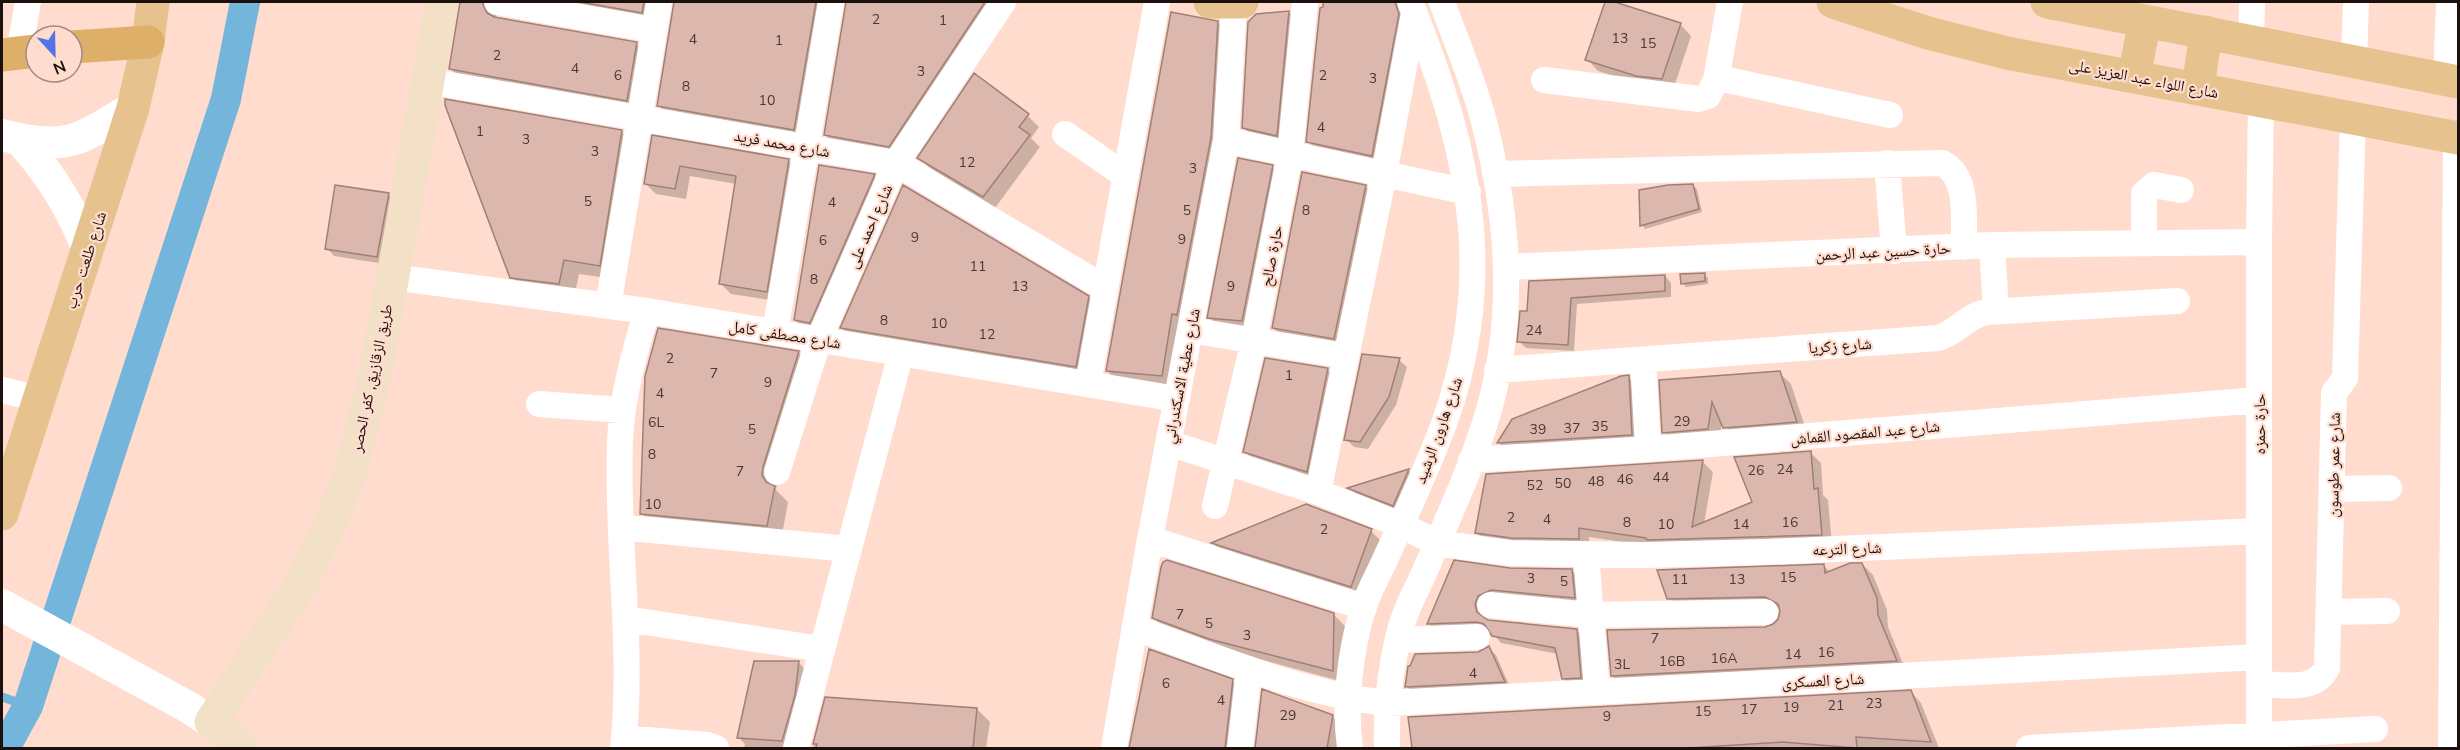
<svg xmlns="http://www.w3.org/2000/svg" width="2460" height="750" viewBox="0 0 2460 750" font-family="'Nunito Sans','Noto Naskh Arabic',sans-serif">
	<rect width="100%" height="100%" fill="#ffdcce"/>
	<path fill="#0003" d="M461 2H511L496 14 497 19 636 44 651 58 641 114 465 83 451 69Z
		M518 2H674H668L656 26Z
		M675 2H846H840L808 143 673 120 658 105Z
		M847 2H1016H1012L904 160 840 149 825 135Z
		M1343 2H1404L1386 170 1322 156 1308 141 1325 4Z
		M1606 2 1680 24 1691 36 1673 90 1649 87 1598 71 1587 59Z
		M1289 12 1300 24 1288 146 1255 139 1243 127Z
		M1217 22 1232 37 1176 389 1122 385 1107 371Z
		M974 75 1028 116 1039 127 1031 138 1040 147 995 208 931 169 919 158Z
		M622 132 636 146 614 279 579 274 574 298 526 292 512 277Z
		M653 137 788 161 799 171 777 301 731 294 721 284 736 184 690 176 686 199 656 194 645 183Z
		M1272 167 1283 178 1254 332 1221 329 1209 317Z
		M874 176 885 187 821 334 807 331 795 320Z
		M1693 186 1697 189 1702 212 1645 229 1642 225Z
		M1366 187 1380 201 1349 353 1288 342 1273 328Z
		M388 194 396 202 385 264 334 256 327 248Z
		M1705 275 1708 278V284L1686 287 1682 283Z
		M1665 276 1671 283V297L1577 304 1574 351 1526 348 1519 341 1528 312 1530 282Z
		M1088 297 1103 312 1090 381 856 342 842 328Z
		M659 330 799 353 813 367 777 483 776 490 788 502 781 540 656 528 641 513Z
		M1399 360 1407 367 1396 405 1368 449 1354 447 1346 439Z
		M1328 370 1339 381 1318 483 1256 463 1245 451Z
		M1779 373 1791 384 1807 433 1736 439 1722 422 1719 440 1675 444 1664 432 1661 381Z
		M1628 377 1640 389 1643 446 1510 454 1499 443 1513 420Z
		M1811 453 1821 463 1823 495 1828 500 1832 544 1656 547 1589 537V549L1487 543 1477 533 1702 461 1713 472 1704 524 1754 502Z
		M1409 471 1416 478 1401 512 1357 495 1350 488Z
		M1371 531 1382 542 1363 598 1224 554 1213 543Z
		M1862 564 1873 575 1887 610 1888 627 1906 671 1623 686 1612 676 1774 626 1780 619 1781 609 1777 607 1679 609 1669 598 1824 566 1831 573Z
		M1510 570H1572L1579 578 1582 605 1482 613 1483 618 1487 621 1576 630 1584 638 1588 685 1571 686 1563 678 1558 654 1501 643 1490 630 1486 629 1437 631 1429 624Z
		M1334 615 1345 626 1344 682 1222 649 1165 629 1153 617Z
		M1488 648 1496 655 1511 689 1415 694 1407 687Z
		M1150 651 1232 681 1245 693 1238 748H1130Z
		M798 662 811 675 796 748H744L745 744 738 737Z
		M1263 691 1332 716 1344 729 1341 748H1256Z
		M1911 692 1921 703 1939 748H1414L1410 718Z
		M826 699 977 709 990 722 986 748H813Z"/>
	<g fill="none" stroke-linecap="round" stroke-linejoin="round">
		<path stroke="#74b5dc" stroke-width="9" d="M2 697 28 706"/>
		<path stroke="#74b5dc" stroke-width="30" d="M5 748 28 706 226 99 245 2"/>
	</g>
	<path fill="#dbb7ae" stroke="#a07f77" stroke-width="1.5" d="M460 2H482L487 13 494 17 637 42 627 101 449 69Z
		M580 2H644L642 13Z
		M674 2H816L794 130 657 106Z
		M846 2H985L889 147 824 135Z
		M1323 2H1395L1399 14 1372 156 1306 142 1320 8 1323 7Z
		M1605 2H1615L1681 23 1662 79 1636 76 1585 60Z
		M1289 11 1277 136 1242 128 1248 22 1256 14Z
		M1171 12 1218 21 1211 138 1177 315 1172 314 1162 376 1106 371Z
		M974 73 1029 114 1019 127 1030 135 983 197 917 158Z
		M445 99 622 130 600 266 564 260 559 284 510 278 445 105Z
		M652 135 789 159 767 292 719 284 736 176 680 166 675 189 644 184Z
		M1238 158 1273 165 1242 321 1207 318Z
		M819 165 875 174 810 323 794 320Z
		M1302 172 1366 185 1334 339 1272 328Z
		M1693 184 1699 209 1640 226 1639 190 1668 185Z
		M335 185 389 193 377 257 325 249Z
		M903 185 1089 296 1076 367 840 328Z
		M1705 273V281L1681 284 1680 274Z
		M1665 275V291L1571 298 1568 345 1517 342 1520 311H1527L1529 281Z
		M658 328 799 351 763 467 762 475 766 482 775 486 767 526 640 514 645 376Z
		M1362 354 1400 358 1389 397 1360 442 1344 440Z
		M1265 358 1328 368 1307 472 1243 452Z
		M1780 371 1797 422 1723 428 1712 402 1708 429 1662 433 1659 380Z
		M1629 375 1632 435 1497 443 1512 419 1621 376Z
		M1811 451 1814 489 1818 488 1822 535 1647 540 1646 538 1579 528V539L1511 538 1475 533 1486 474 1703 460 1692 527 1752 502 1734 457Z
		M1409 469 1393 506 1347 488 1373 480Z
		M1306 504 1372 529 1351 587 1211 543Z
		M1167 560 1334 613 1333 671 1209 639 1152 618 1161 567 1163 562Z
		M1454 560 1510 568 1572 569 1575 598 1491 590 1478 596 1475 604 1477 612 1488 620 1577 629 1581 678 1562 679 1555 648 1492 636 1484 624 1477 622 1427 624Z
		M1850 563H1862L1877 598 1878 615 1897 661 1611 676 1607 630 1765 627 1773 624 1778 619 1780 611 1778 604 1765 597 1667 599 1657 570 1824 564 1825 573Z
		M1489 646 1505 682 1405 687 1408 666H1410L1415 654 1478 652Z
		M1149 649 1233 679 1225 748H1129Z
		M754 661H799L795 695 782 741 737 738Z
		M1262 689 1333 715 1327 748H1255Z
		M1911 690 1931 742 1856 737 1857 748 1782 742 1688 748H1412L1408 717Z
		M825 697 977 708 973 748H816L817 744H813Z"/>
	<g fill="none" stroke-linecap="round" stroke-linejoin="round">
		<path stroke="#fff" stroke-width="26" d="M497 2 654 30
			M2251 41 2252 2
			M19 53 28 2
			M2354 62 2356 2
			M1544 80 1699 99 1708 96 1716 80 1723 79 1890 115
			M1716 80 1730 2
			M2446 80 2449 2
			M428 81 896 163 1105 288
			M1065 134 1126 176
			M1226 140 1468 192
			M1887 163 1894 251
			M1495 174 1942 163C1970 177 1963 220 1964 247
			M2144 243V194L2154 185 2181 190
			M1992 245 1996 311
			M1507 267 1992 245 2259 242
			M392 277 647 311 1177 399
			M608 306 659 2
			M1190 330 1346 356
			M775 332 831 2
			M1643 360 1648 449
			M1497 370 1938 338C1956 333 1967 316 1986 312L2177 301
			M1088 384 1157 2
			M2 390 40 399
			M539 404 623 410
			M1169 443 1318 492 1401 525 1437 543 1510 553 1644 555 1765 552 2259 531
			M1471 460 1648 449 2259 400
			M777 472 819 339 896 163 1003 2
			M2332 489 2389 488
			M1318 492 1384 174 1414 13
			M1215 506 1254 340 1290 154 1305 2
			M621 527 848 549
			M1150 539 1364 607
			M1586 554 1597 691
			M1490 605 1591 615 1765 612
			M2329 612 2387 611
			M626 619 821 649
			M1136 628C1217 657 1301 694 1388 703L2259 657
			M1398 640 1477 637
			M2259 684C2283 684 2314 693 2327 668L2334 393 2345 378 2353 117
			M624 738 707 745 716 748
			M623 748C634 646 616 544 620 441 622 397 634 353 647 311
			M796 748 901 353
			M1114 748 1150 539 1226 140 1234 3
			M1240 748 1249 669
			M1350 748C1344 704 1350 652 1363 609 1369 590 1380 572 1387 555 1404 519 1420 483 1435 447 1501 288 1472 155 1410 2
			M1387 748C1386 707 1390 667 1401 627 1406 609 1416 591 1424 573 1445 525 1468 476 1484 426 1516 329 1510 224 1485 126 1475 84 1456 42 1442 2
			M2029 748 2375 729
			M2259 748V242L2261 99
			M2451 748 2456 138"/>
		<path stroke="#fff" stroke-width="32" d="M2 135C24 141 53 146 75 139 96 132 114 118 133 108
			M20 140C50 173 72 208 88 250
			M2 605 188 707 211 722"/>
		<path stroke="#f2e1c6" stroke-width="33" d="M243 748 211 722 303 581 328 530 349 477 375 376 442 2"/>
		<path stroke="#e6c38e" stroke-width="33" d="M1210 2H1242
			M1833 2 1928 33 2007 53 2458 138
			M2047 2 2458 82
			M2134 76 2145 21
			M2198 88 2206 32
			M2 514 133 108 148 42 153 2"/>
		<path stroke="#deaf68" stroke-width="33" d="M72 47 148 42
			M2 55 36 51"/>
	</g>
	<g text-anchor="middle" stroke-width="4.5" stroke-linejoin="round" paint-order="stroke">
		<g font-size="14" fill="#4b3a34">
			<text x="876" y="24">2</text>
			<text x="943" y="25">1</text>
			<text x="1620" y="43">13</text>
			<text x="693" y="44">4</text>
			<text x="779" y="45">1</text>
			<text x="1648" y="48">15</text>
			<text x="497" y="60">2</text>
			<text x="575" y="73">4</text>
			<text x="921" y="76">3</text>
			<text x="618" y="80">6</text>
			<text x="1323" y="80">2</text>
			<text x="1373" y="83">3</text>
			<text x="686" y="91">8</text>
			<text x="767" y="105">10</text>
			<text x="1321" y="132">4</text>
			<text x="480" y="136">1</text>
			<text x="526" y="144">3</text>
			<text x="595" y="156">3</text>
			<text x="967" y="167">12</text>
			<text x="1193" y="173">3</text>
			<text x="588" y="206">5</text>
			<text x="832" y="207">4</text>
			<text x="1187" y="215">5</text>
			<text x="1306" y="215">8</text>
			<text x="915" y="242">9</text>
			<text x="1182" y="244">9</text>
			<text x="823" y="245">6</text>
			<text x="978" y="271">11</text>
			<text x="814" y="284">8</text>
			<text x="1020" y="291">13</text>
			<text x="1231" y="291">9</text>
			<text x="884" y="325">8</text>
			<text x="939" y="328">10</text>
			<text x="1534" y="335">24</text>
			<text x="987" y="339">12</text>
			<text x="670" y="363">2</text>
			<text x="714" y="378">7</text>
			<text x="1289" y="380">1</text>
			<text x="768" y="387">9</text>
			<text x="660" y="398">4</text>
			<text x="1682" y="426">29</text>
			<text x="656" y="427">6L</text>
			<text x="1600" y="431">35</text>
			<text x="1572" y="433">37</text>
			<text x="752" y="434">5</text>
			<text x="1538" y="434">39</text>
			<text x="652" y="459">8</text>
			<text x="1785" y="474">24</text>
			<text x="1756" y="475">26</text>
			<text x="740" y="476">7</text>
			<text x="1661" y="482">44</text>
			<text x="1625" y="484">46</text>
			<text x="1596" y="486">48</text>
			<text x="1563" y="488">50</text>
			<text x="1535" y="490">52</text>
			<text x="653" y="509">10</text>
			<text x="1511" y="522">2</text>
			<text x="1547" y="524">4</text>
			<text x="1627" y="527">8</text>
			<text x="1790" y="527">16</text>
			<text x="1666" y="529">10</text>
			<text x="1741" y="529">14</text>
			<text x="1324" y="534">2</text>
			<text x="1788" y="582">15</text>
			<text x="1531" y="583">3</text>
			<text x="1680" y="584">11</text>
			<text x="1737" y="584">13</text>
			<text x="1564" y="586">5</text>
			<text x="1180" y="619">7</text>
			<text x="1209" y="628">5</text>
			<text x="1247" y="640">3</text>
			<text x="1655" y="643">7</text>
			<text x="1826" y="657">16</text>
			<text x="1793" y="659">14</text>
			<text x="1724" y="663">16A</text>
			<text x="1672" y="666">16B</text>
			<text x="1622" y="669">3L</text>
			<text x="1473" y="678">4</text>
			<text x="1166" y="688">6</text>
			<text x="1221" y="705">4</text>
			<text x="1874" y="708">23</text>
			<text x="1836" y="710">21</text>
			<text x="1791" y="712">19</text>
			<text x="1749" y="714">17</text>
			<text x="1703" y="716">15</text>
			<text x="1288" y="720">29</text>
			<text x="1607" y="721">9</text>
		</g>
		<g font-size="16" fill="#1b100b" stroke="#ffdcce">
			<text transform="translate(2144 78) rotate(11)" y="6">شارع اللواء عبد العزيز على</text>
			<text transform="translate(782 143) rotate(10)" y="6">شارع محمد فريد</text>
			<text transform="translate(869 226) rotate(-66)" y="6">شارع احمد على</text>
			<text transform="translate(1883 251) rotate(-3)" y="6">حارة حسين عبد الرحمن</text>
			<text transform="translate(1271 256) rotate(-79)" y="6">حارة صالح</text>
			<text transform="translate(85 260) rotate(-72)" y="6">شارع طلعت حرب</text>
			<text transform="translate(785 334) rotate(9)" y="6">شارع مصطفى كامل</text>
			<text transform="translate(1840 345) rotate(-4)" y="6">شارع زكريا</text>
			<text transform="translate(1181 376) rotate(-79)" y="6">شارع عطية الاسكندراني</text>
			<text transform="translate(371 378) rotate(-78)" y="6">طريق الزقازيق, كفر الحصر</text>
			<text transform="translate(2259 424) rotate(-90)" y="6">حارة حمزه</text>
			<text transform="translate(1438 430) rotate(-70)" y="6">شارع هارون الرشيد</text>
			<text transform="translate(1865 432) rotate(-5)" y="6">شارع عبد المقصود القماش</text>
			<text transform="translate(2333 465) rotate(-89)" y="6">شارع عمر طوسون</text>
			<text transform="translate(1847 548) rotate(-2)" y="6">شارع الترعه</text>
			<text transform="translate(1823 680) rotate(-3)" y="6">شارع العسكرى</text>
		</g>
	</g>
	<rect width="2460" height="750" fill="none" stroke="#1b100b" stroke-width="6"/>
	<g transform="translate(54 54) rotate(158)"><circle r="28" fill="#ffdcce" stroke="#a48a80" stroke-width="1.5"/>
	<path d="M0-4.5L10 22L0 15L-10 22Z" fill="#5473e8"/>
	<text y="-9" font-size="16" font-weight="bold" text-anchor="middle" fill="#1b100b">N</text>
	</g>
</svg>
